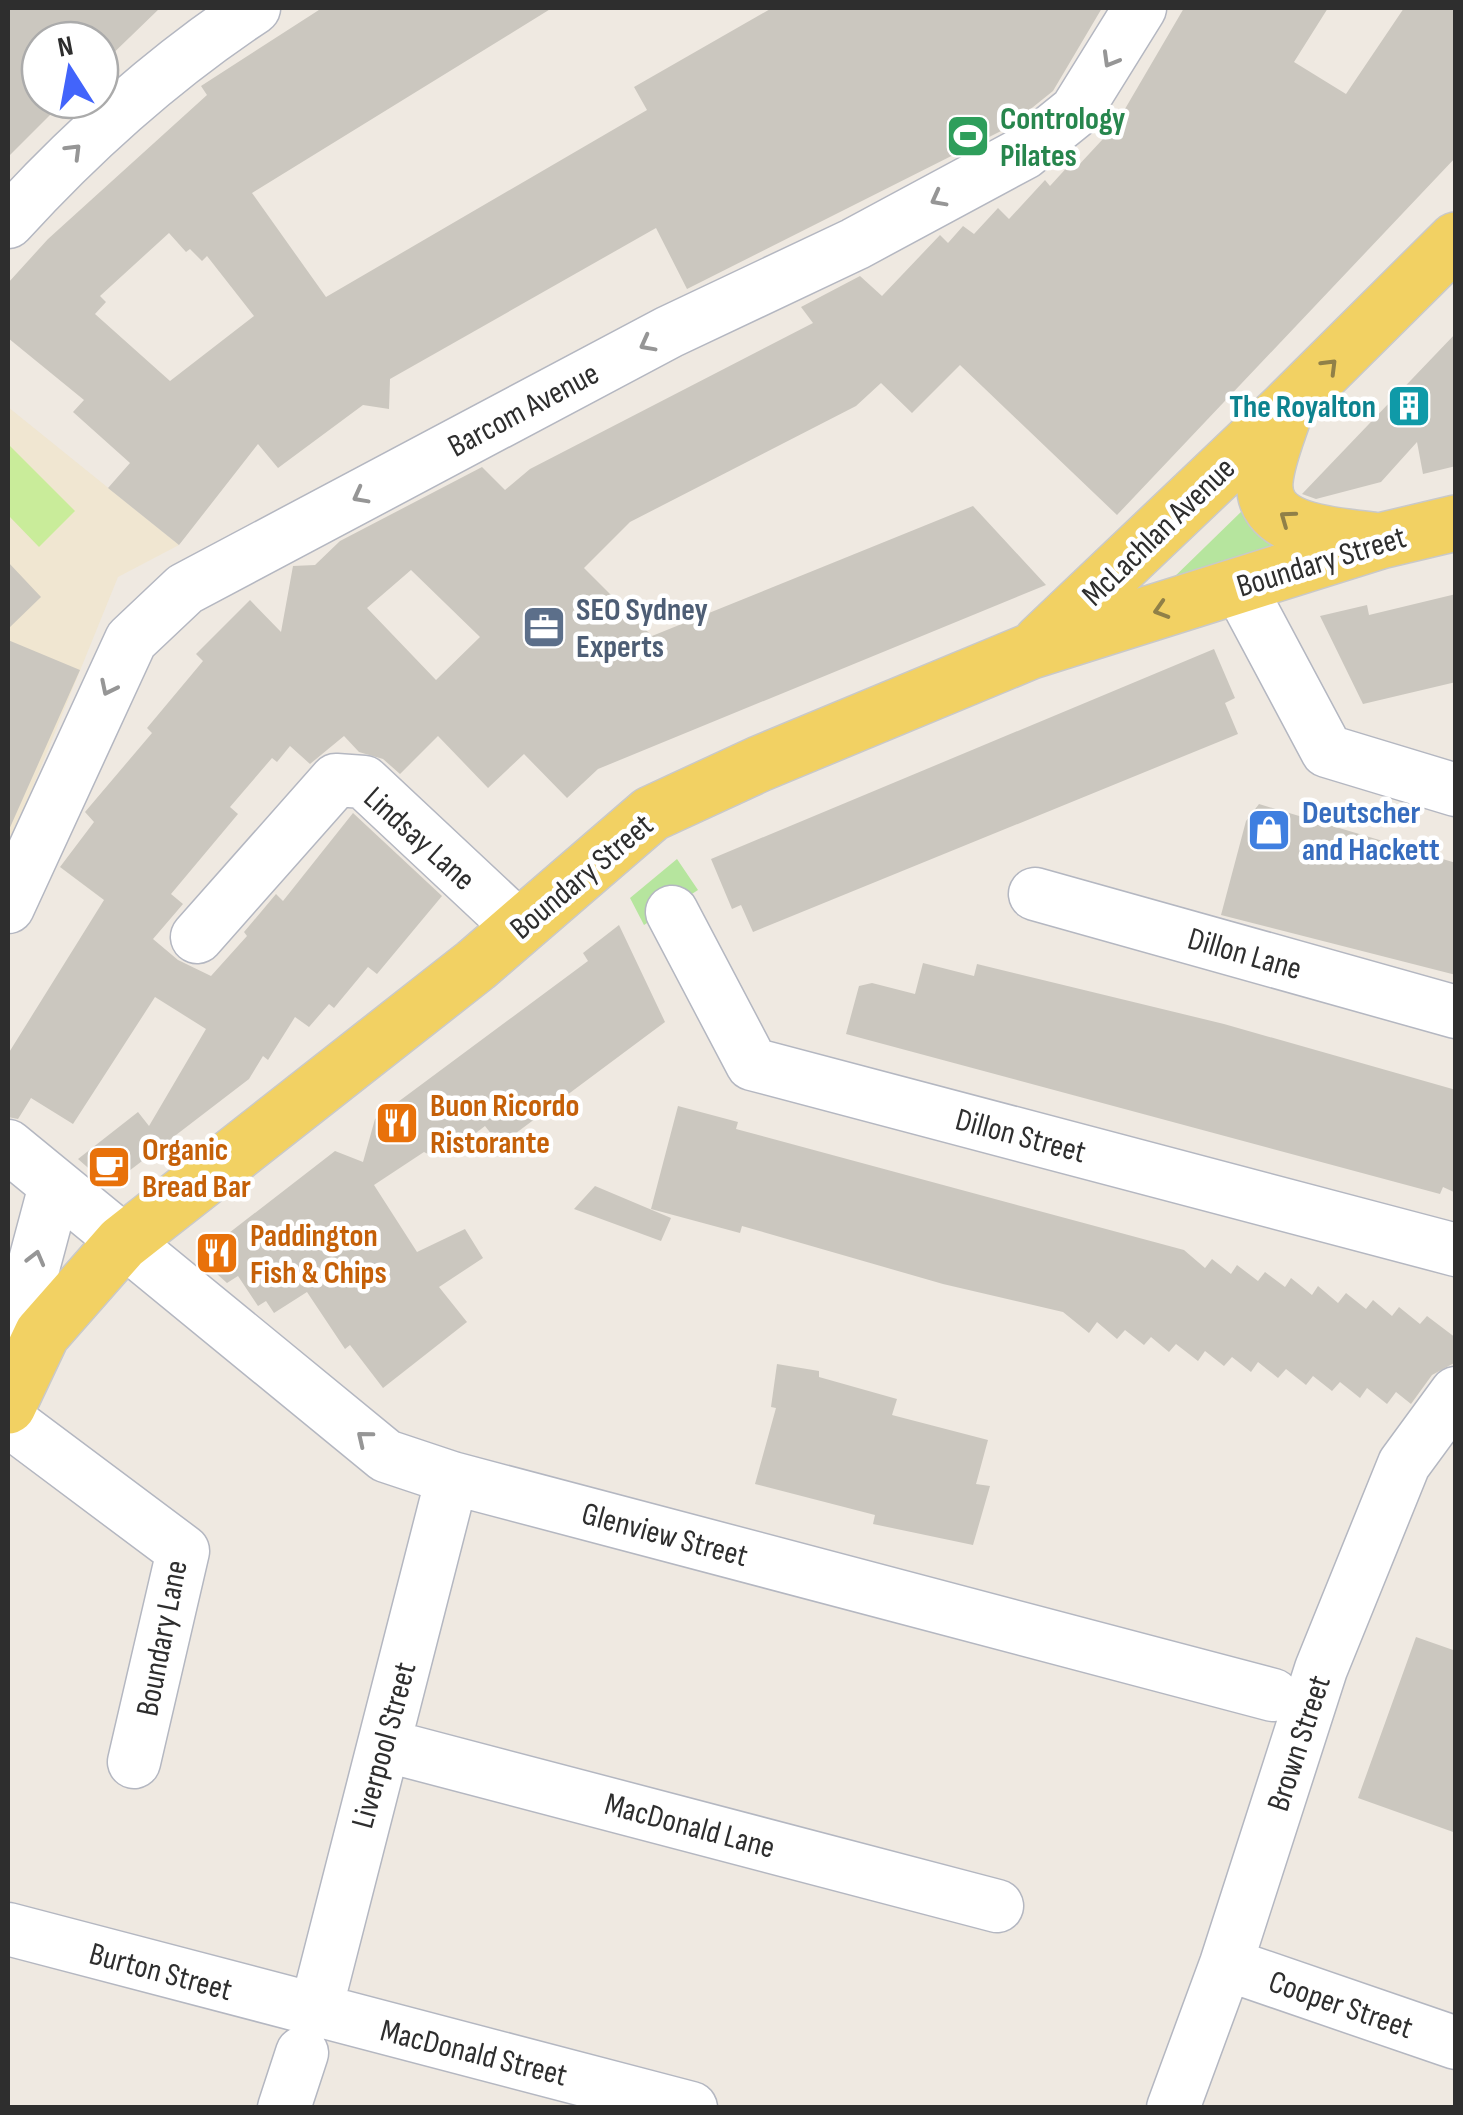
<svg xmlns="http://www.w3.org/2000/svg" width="1463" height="2115" viewBox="0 0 1463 2115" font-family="'Sofia Sans Condensed',sans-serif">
	<rect width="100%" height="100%" fill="#efe9e1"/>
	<path fill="#f0e6d1" d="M8 407 179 545 118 577 8 848Z"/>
	<path fill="#b6e59e" d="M1245 508 1276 552 1168 583Z
		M677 859 698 890 644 925 630 898Z"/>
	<path fill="#c9ec9a" d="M8 444 75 511 39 547 8 515Z"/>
	<path fill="#cbc7bf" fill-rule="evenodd" d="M8 8H160L100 66V40H40V100H65L8 157Z
		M322 8H552L252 193 326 297 647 110 634 87 772 8H1102L1053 91 1007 128 687 289 656 228 390 379 389 409 363 405 278 468 258 444 179 545 108 488 130 463 73 412 84 400 8 338V283L48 239 207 95 201 86ZM169 233 186 252 190 249 202 261 207 256 254 316 170 381 95 314 106 302 100 296Z
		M1184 8H1328L1294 62 1346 94 1404 8H1456V157L1117 515 960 365 912 413 881 383 856 406 630 522 584 568 652 636 973 506 1046 585 598 769 567 798 524 754 488 788 438 736 400 774 383 759 359 752 344 736 310 764 290 746 277 762 272 758 230 807 238 814 171 894 183 904 153 939 178 960 211 976 247 936 244 932 276 894 283 901 353 813 442 896 377 974 368 967 334 1008 329 1004 309 1027 295 1017 268 1060 263 1056 249 1079 116 1181H103L78 1159 138 1112 149 1126 206 1029 155 997 73 1124 31 1098 18 1119 8 1117V1054L104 900 60 867 94 822 85 812 152 733 147 728 203 661 196 654 250 600 281 632 293 566 315 565 340 541 482 467 505 490 530 469 813 323 801 307 860 276 882 296 940 235 948 243 963 226 974 234 998 208 1009 219 1045 180 1050 186 1071 163 1076 168 1115 126ZM411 570 480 637 436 680 367 608Z
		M1456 333V466L1423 474 1417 442 1381 482 1316 499 1302 494Z
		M8 562 41 597 8 629Z
		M1456 594V682L1363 704 1320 616 1367 605 1369 615Z
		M8 640 80 670 8 832Z
		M1214 649 1235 698 1225 703 1238 734 753 932 741 905 732 909 711 859Z
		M1259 804 1456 863V975L1221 915 1246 821Z
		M619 925 665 1022 500 1145 485 1126 450 1153 444 1146 430 1155 424 1152 374 1185 417 1252 465 1229 483 1258 439 1287 467 1322 383 1388 350 1345 345 1349 307 1292 274 1313 266 1301 258 1306 238 1276 227 1283 198 1257 335 1151 363 1162 375 1119 588 961 583 953Z
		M923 963 974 976 977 964 1224 1024 1456 1090V1193L1443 1187 1440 1194 846 1034 859 986 872 983 915 994Z
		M678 1106 738 1122 736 1129 1184 1250 1205 1268 1212 1259 1231 1274 1237 1265 1258 1281 1265 1272 1285 1287 1291 1278 1312 1295 1318 1286 1338 1303 1346 1293 1366 1309 1373 1300 1392 1316 1399 1307 1420 1324 1427 1316 1456 1338V1362L1432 1375 1411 1404 1396 1392 1387 1404 1367 1388 1360 1398 1340 1382 1332 1391 1313 1376 1306 1385 1286 1369 1278 1378 1258 1362 1251 1372 1232 1357 1224 1366 1205 1351 1198 1361 1176 1344 1169 1352 1151 1337 1144 1345 1125 1330 1117 1339 1097 1322 1089 1333 1063 1312 943 1284 742 1226 740 1233 651 1209Z
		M595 1186 671 1218 661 1241 574 1209Z
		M777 1364 819 1371V1377L897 1399 892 1415 988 1440 976 1484 990 1486 973 1545 873 1524 875 1515 755 1484 776 1408 771 1407Z
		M1416 1637 1456 1651V1833L1358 1798Z"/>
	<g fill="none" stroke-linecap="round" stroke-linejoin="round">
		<g stroke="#b4b7c1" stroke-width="55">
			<path id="minor" d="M8 222C82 141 162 69 254 8
				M1239 586 1327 751 1456 790
				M1035 894 1456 1012
				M8 907 131 640 185 589 669 332 855 244 1024 153 1076 111 1140 8
				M672 912 752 1064 1456 1250
				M197 937 336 780 364 782 520 928
				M8 1146 386 1456 452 1478 1273 1695
				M16 1381 31 1276 55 1186
				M8 1420 183 1551 134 1762
				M384 1745 997 1906
				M8 1929 691 2108
				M1226 1964 1456 2043
				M315 2013 452 1478
				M284 2108 302 2053
				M1173 2108 1226 1964 1321 1669 1404 1464 1456 1393"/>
		</g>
		<g stroke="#c9c9c9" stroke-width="58">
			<path id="major" d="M1285 411C1278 433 1267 458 1265 481 1260 534 1337 535 1372 540
				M1041 642 1285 410 1456 240
				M8 1406 42 1334 122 1243 476 965 651 814 759 764 1031 651 1380 541 1456 523"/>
		</g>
		<use href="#minor" stroke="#fff" stroke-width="52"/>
		<use href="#major" stroke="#f2d163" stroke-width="55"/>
	</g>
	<defs><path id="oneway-chevron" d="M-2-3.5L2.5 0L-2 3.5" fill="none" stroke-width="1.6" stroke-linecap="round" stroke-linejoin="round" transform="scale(2.5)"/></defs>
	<g stroke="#969696">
		<use href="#oneway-chevron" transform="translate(1110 60) rotate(120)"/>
		<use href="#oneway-chevron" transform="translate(74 151) rotate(-45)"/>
		<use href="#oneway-chevron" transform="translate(938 199) rotate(152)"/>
		<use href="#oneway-chevron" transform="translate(647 344) rotate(152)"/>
		<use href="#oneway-chevron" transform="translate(360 496) rotate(152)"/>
		<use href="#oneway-chevron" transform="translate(108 688) rotate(116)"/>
		<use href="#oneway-chevron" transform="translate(36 1258) rotate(-75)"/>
		<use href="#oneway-chevron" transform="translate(364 1438) rotate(-141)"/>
	</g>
	<g stroke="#908048">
		<use href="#oneway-chevron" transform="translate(1330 366) rotate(-45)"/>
		<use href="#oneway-chevron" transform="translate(1287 518) rotate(-144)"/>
		<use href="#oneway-chevron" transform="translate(1161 610) rotate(163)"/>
	</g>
	<defs>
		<g id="stadium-square" transform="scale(2.25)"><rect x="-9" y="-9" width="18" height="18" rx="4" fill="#2e9e5b" stroke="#fff"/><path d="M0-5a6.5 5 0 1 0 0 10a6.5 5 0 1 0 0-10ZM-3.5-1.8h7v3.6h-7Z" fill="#fff"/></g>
		<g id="building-square" transform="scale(2.25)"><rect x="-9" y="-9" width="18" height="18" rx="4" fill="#0f9aa8" stroke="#fff"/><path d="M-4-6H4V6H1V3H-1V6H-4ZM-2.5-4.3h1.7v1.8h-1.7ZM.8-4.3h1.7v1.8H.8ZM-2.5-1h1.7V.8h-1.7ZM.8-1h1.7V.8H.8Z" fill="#fff"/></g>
		<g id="office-square" transform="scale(2.25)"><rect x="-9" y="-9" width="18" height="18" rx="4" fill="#5c6f8a" stroke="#fff"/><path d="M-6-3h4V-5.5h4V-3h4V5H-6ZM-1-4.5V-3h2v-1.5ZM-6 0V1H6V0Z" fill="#fff"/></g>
		<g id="shop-square" transform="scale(2.25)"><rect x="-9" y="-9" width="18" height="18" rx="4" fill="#3f7fe0" stroke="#fff"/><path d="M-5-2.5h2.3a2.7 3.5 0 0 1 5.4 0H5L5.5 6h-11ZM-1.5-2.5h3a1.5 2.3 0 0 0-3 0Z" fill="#fff"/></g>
		<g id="restaurant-square" transform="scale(2.25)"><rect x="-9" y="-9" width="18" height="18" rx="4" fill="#e8710a" stroke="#fff"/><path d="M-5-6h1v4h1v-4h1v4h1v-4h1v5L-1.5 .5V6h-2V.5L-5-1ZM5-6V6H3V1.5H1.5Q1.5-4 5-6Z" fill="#fff"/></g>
		<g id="cafe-square" transform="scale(2.25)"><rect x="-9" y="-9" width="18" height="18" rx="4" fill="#e8710a" stroke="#fff"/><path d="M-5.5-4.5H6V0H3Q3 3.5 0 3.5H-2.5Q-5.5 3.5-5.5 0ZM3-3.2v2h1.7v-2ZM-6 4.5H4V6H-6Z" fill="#fff"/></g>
	</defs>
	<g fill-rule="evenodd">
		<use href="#stadium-square" x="968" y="136"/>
		<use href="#building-square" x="1409" y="406"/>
		<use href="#office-square" x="544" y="627"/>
		<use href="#shop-square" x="1269" y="830"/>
		<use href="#restaurant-square" x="397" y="1123"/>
		<use href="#cafe-square" x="109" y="1167"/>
		<use href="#restaurant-square" x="217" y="1253"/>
	</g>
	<g text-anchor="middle" stroke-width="9" stroke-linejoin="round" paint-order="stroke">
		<g font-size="32" font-weight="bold" fill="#27864d" stroke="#fff" text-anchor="start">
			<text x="1000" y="129">Contrology<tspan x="1000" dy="37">Pilates</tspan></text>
		</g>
		<g font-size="32" font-weight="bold" fill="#0d838f" stroke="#fff" text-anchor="end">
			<text x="1376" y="417">The Royalton</text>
		</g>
		<g font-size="32" fill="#2e2e2e" stroke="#fff">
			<text transform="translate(523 409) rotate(-28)" y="11">Barcom Avenue</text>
			<text transform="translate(1158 531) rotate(-44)" y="11">McLachlan Avenue</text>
			<text transform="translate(1321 561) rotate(-17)" y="11">Boundary Street</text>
			<text transform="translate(420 838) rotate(42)" y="11">Lindsay Lane</text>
			<text transform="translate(581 876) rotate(-40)" y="11">Boundary Street</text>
			<text transform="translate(1245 953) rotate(16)" y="11">Dillon Lane</text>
			<text transform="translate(1021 1135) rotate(15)" y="11">Dillon Street</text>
			<text transform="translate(665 1534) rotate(15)" y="11">Glenview Street</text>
			<text transform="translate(161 1638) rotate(-79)" y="11">Boundary Lane</text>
			<text transform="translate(1298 1743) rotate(-72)" y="11">Brown Street</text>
			<text transform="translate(383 1745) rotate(-75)" y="11">Liverpool Street</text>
			<text transform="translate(690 1825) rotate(15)" y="11">MacDonald Lane</text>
			<text transform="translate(161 1971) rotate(15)" y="11">Burton Street</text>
			<text transform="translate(1341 2004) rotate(19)" y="11">Cooper Street</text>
			<text transform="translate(474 2052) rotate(14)" y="11">MacDonald Street</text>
		</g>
		<g font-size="32" font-weight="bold" fill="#4e5e75" stroke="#fff" text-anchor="start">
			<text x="576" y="620">SEO Sydney<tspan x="576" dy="37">Experts</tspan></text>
		</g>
		<g font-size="32" font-weight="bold" fill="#366cbe" stroke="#fff" text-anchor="start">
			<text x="1302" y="823">Deutscher<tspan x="1302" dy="37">and Hackett</tspan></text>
		</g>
		<g font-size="32" font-weight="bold" fill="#c56008" stroke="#fff" text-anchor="start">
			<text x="430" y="1116">Buon Ricordo<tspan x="430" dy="37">Ristorante</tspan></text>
			<text x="142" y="1160">Organic<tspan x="142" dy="37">Bread Bar</tspan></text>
			<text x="250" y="1246">Paddington<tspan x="250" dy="37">Fish &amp; Chips</tspan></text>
		</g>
	</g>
	<rect width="1463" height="2115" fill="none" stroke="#2e2e2e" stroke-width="20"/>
	<g transform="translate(70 70) rotate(349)"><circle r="48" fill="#ffffff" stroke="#ababab" stroke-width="2.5"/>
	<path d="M0-8L18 38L0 25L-18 38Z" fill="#4264fb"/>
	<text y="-15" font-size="28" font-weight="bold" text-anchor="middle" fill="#2e2e2e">N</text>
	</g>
</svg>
